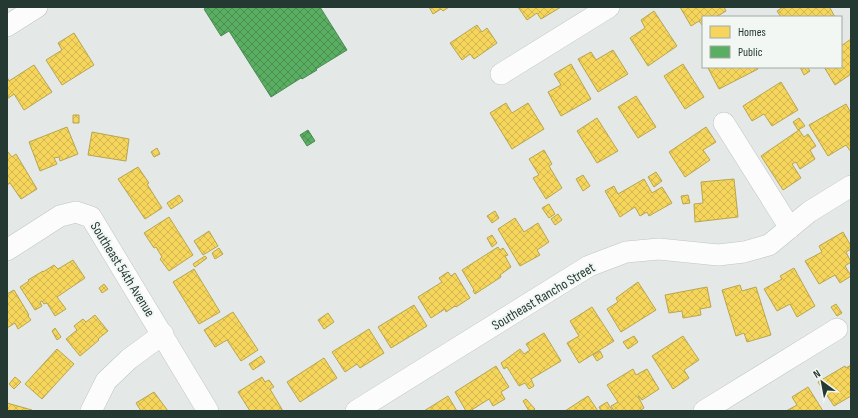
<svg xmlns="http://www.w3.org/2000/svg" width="858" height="418" font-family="'Sofia Sans Condensed',sans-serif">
<defs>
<pattern id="homes-cross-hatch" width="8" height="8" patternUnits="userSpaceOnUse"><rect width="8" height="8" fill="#f6d55c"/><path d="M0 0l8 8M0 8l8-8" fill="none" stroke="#d3b850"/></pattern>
<pattern id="public-cross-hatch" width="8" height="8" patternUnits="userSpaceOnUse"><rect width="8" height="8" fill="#5aae61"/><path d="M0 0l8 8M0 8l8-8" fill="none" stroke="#4a8f51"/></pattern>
</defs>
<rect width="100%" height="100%" fill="#e4e8e6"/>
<path fill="url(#homes-cross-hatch)" stroke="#b7a64f" d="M429 7H449L443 11 441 9 433 14Z
M518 7H561L541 19 537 13 527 20Z
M680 7H724L726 11 716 17H703V24L702 25 699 21 691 26Z
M783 7H832L830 8 835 17H781L777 11Z
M654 11 677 46 648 66 630 38 645 28 641 20Z
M477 25 482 32 487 28 497 43 474 59 470 54 462 60 450 43Z
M74 33 94 65 62 85 46 60 62 50 58 43Z
M851 39V74L835 85 824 67H841V46Z
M613 50 628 74 598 92 578 59 591 52 596 60Z
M571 64 591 99 561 116 548 92 561 85 554 74Z
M683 64 704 97 685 109 664 76Z
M34 65 52 92 24 110 14 94 7 99V77L9 81Z
M710 67H757L758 69 719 89 708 68Z
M800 67H807L810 71 804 75Z
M781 82 798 110 772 126 764 114 752 121 743 106Z
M636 96 656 127 638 138 618 107Z
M506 103 512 113 528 103 544 129 512 149 490 113Z
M846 104 851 113V152L846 145 828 156 809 125Z
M73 115H79V123H73Z
M597 118 618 151 597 163 577 131Z
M799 118 805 126 798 130 793 122Z
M67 127 78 154 60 161 59 157 54 158 57 164 40 171 29 142Z
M706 127 716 142 703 150 710 160 685 177 669 152Z
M799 130 804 137 808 134 816 146 810 150 815 159 800 169 796 162 792 164 801 178 783 190 761 156Z
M92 132 129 139 126 161 88 155Z
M157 148 160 154 154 157 151 152Z
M544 150 552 164 549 166 562 188 546 199 533 178 539 175 529 159Z
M7 152H8L12 157 16 154 37 189 21 199 10 183 7 185Z
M138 167 149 183 147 184 162 208 145 219 118 179Z
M656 172 662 181 654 187 648 177Z
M583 175 590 186 583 191 576 179Z
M644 179 652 193 662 187 672 203 649 216 647 212 640 216 635 207 620 217 605 191 614 186 618 194Z
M734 179 738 217 695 222 694 204 703 203 701 182Z
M179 195 183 201 171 209 167 203Z
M688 195 690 203 683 204 681 196Z
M549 204 555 214 549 218 542 208Z
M495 211 499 218 492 223 487 216Z
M558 214 562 220 555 225 551 219Z
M169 217 193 255 169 271 160 259 162 257 156 247 154 248 144 233Z
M515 218 524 232 538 223 549 242 537 250 540 255 520 266 498 229Z
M209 231 218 246 203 255 194 241Z
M843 232 851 246V249L846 252 851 262 845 266 851 276 840 283 835 275 819 284 805 261 822 252 819 246Z
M492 235 497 243 492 247 487 238Z
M498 247 500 250 503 248 508 255 505 256 511 267 500 275 501 277 475 294 473 291 474 290 462 270Z
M219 248 223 254 215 259 212 253Z
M205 256 207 258 195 267 193 264Z
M73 260 85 278 57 297 66 309 55 316 47 303 44 304 42 301 40 302 42 306 35 310 20 287 29 281 28 280 43 271V272L54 265 58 269Z
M794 268 815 306 797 317 790 304 777 311 764 289 782 279 780 276Z
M194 269 220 312 199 324 173 282Z
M448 272 451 276 455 273 470 298 456 307 455 306 446 312 445 309 431 318 418 297 442 282 439 278Z
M638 282 656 310 621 332 607 309 618 302 616 298Z
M104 284 108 289 102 293 99 288Z
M740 285 742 291 756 287 771 335 747 342 744 333 736 336 722 290Z
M707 287 711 307 700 309 701 315 683 318 682 311 669 313 665 295Z
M14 290 29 315 28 316 31 320 18 329 15 323 7 328V294Z
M836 304 842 313 837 316 831 307Z
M414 305 427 326 391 348 378 327Z
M592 307 614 341 579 363 567 343 579 336 570 321Z
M233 312 258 350 241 361 227 340 215 347 204 330Z
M328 313 334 322 324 329 318 320Z
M95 315 108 331 98 339 99 340 80 356 66 339 77 330 74 326 83 319 86 322Z
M55 328 61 337 57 340 52 331Z
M369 329 384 353 360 368 357 364 345 372 332 352Z
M544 333 561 361 531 379 534 386 529 389 525 383 519 386 507 367 504 369 501 363 520 349 524 354 530 350 526 344Z
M634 336 638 342 628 349 623 342Z
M683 336 699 360 684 370 689 378 673 389 652 356Z
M57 349 74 364 42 399 25 384Z
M600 351 603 357 597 361 593 355Z
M261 356 265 362 253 370 249 364Z
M324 358 337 378 300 402 287 382Z
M851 365V396L834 406 818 382 845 366 846 368Z
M496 366 509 387 501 392 505 399 493 406 489 399 470 411H466L455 392Z
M633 369 636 375 647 369 659 389 642 400 639 396H638L644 408 639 411H614L611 406 618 402 607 385Z
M15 377 21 382 14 389 9 384Z
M262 377 265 382 269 380 274 387 270 389 283 411H250L238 392Z
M808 387 823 411H786L797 405 792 397Z
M154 392 168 411H141L136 403Z
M448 396 457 411H424Z
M588 396 598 411H565Z
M526 399 535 409 532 411H529L523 401Z
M607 402 612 410 610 411H601L599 407Z
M7 403 32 410V411H7Z"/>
<path fill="url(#public-cross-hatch)" stroke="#4a8b53" d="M207 7H320L347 50 316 69 317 70 302 79 301 78 271 97 229 31 221 36 204 9Z
M308 130 315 141 307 146 300 135Z"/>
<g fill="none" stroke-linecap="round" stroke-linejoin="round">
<defs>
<path id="minor" d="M7 26 37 7
M501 74 609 7
M724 123 790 228
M7 250 60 216 76 212 91 217 208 411
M91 411 106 381 129 359 163 334
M356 411 589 266 626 252 659 249 718 255 744 252 769 245 809 212 851 186
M704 411 837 329"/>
</defs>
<use href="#minor" stroke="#c1c5c3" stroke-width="22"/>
<use href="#minor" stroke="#fbfcfb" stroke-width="21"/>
</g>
<g text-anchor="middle" stroke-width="4" stroke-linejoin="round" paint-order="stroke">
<g font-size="14" fill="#243931" stroke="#f2f7f4">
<text transform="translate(123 269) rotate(58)" y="5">Southeast 54th Avenue</text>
<text transform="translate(543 296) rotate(-31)" y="5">Southeast Rancho Street</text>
</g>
</g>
<rect width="858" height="418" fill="none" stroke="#243931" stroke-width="16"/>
<rect x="702" y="16" width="140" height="52" fill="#f2f7f4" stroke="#a0aba6"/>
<rect x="710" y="26" width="20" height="12" fill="#f6d55c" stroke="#a0aba6"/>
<text x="738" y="36" font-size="12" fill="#243931">Homes</text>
<rect x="710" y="46" width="20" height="12" fill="#5aae61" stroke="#a0aba6"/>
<text x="738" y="56" font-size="12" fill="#243931">Public</text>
<g transform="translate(822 382) rotate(328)" stroke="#f2f7f4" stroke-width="3" paint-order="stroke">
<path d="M0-3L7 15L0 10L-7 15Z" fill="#243931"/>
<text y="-6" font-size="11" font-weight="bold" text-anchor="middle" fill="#243931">N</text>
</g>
</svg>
